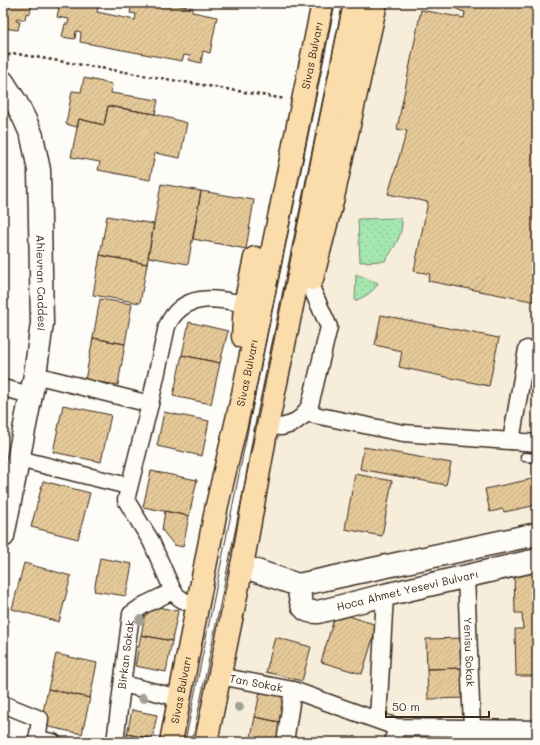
<svg xmlns="http://www.w3.org/2000/svg" width="540" height="745" font-family="Mali,sans-serif">
<defs>
<pattern id="grass-dots" width="8" height="8" patternUnits="userSpaceOnUse"><rect width="8" height="8" fill="#a5e7b1"/><path d="M2 2h.1M6 6h.1" fill="none" stroke="#8fc698" stroke-width="1.8" stroke-linecap="round"/></pattern>
<pattern id="building-hatch" width="6" height="6" patternUnits="userSpaceOnUse"><rect width="6" height="6" fill="#e5c999"/><path d="M-1 1l2-2M0 6l6-6M5 7l2-2" fill="none" stroke="#c5ad83"/></pattern>
</defs>
<rect width="100%" height="100%" fill="#fdfcf7"/>
<filter id="ink" filterUnits="userSpaceOnUse"><feTurbulence type="fractalNoise" baseFrequency=".025" numOctaves="2"/><feDisplacementMap in="SourceGraphic" scale="8" xChannelSelector="R" yChannelSelector="G"/><feConvolveMatrix kernelMatrix="1 2 1 2 8 2 1 2 1" color-interpolation-filters="sRGB"/></filter>
<g filter="url(#ink)">
<path fill="#f6eddb" d="M342 3H537V742H197Z"/>
<path fill="url(#grass-dots)" stroke="#708868" d="M400 218 402 222C402 237 393 249 385 261L360 262 358 219Z
M356 274 378 283C373 293 365 296 355 301Z"/>
<path fill="url(#building-hatch)" stroke="#3b2a1e" d="M3 3H32L30 14 26 13 25 20 17 18 16 21 20 22 18 30 3 28Z
M60 3H103L102 8 98 7 97 12 135 20 136 14 130 13 132 3H165L193 8 192 12 217 17 210 53 203 51 201 63 189 60 190 56 184 55 182 61 80 42 81 32 76 31 75 39 62 37 65 24H68L69 19 57 17Z
M450 3H537V302L428 281 430 274 414 271 428 202 388 194 407 131 397 129 421 10 464 18 465 12 461 11 453 7Z
M84 78 112 84 111 93 158 100 155 114 108 106 104 125 79 119 77 127 66 124 72 91 81 92Z
M108 106 155 114 187 123 180 158 155 153 150 180 98 170 100 162 71 157 79 119 104 125Z
M161 184 201 191 188 264 148 257Z
M201 191 254 200 246 249 193 239Z
M107 216 154 224 147 264 100 255Z
M100 255 147 264 140 303 93 295Z
M100 299 132 304 125 344 93 338Z
M381 315 499 338 489 386 399 367 402 351 375 345Z
M189 322 228 331 220 363 182 355Z
M93 338 125 344 118 385 85 380Z
M182 355 220 363 211 404 173 396Z
M63 405 111 415 101 462 53 452Z
M164 412 209 421 202 456 157 446Z
M364 447 451 463 446 485 360 469Z
M151 471 197 480 189 516 143 507Z
M355 474 392 481 382 536 345 529Z
M537 478V505L504 512 503 509 490 512 485 489Z
M43 481 90 493 78 539 31 527Z
M165 511 189 516 183 547 174 545 162 530Z
M100 558 132 564 126 596 94 591Z
M24 563 71 576 59 622 12 609Z
M514 572H537V676H516L515 629H523L522 613H515Z
M147 605 178 611 172 641 141 635Z
M336 612 377 625 362 674 321 662Z
M141 635 172 641 166 672 135 666Z
M275 637 311 647 302 681 266 672Z
M464 638 465 668 427 669 426 639Z
M56 654 97 663 90 698 48 689Z
M465 668 466 698 428 699 427 669Z
M261 687 290 692 284 723 255 717Z
M48 689 90 698 82 734 40 725Z
M132 710 157 715 152 739 127 734Z
M255 717 284 723 281 742H250Z
M127 734 152 739V742H126Z
M433 736 477 742H432Z"/>
<g fill="none" stroke-linecap="round" stroke-linejoin="round">
<defs>
<path id="lane" d="M523 372 537 374
M525 457 537 458"/>
<g id="street">
<path d="M35 375 150 404"/>
<path d="M3 388 31 395"/>
<path d="M305 413 403 433 537 443"/>
<path d="M267 426 281 427 292 424 303 416 310 405 329 327 310 285"/>
<path d="M511 441 527 349 537 351"/>
<path d="M19 459 128 486"/>
<path id="s1" d="M466 576 472 728"/>
<path d="M197 605C186 602 179 600 173 591L151 541 126 500 150 404 167 326C183 292 214 298 245 304"/>
<path id="s2" d="M219 676 293 690 396 727 537 729"/>
<path d="M123 684 179 698"/>
<path d="M3 704 40 719 37 742"/>
<path d="M378 719 385 595"/>
<path d="M37 739 53 742"/>
<path id="s3" d="M115 742 131 614 144 605 173 591"/>
<path d="M285 742 293 690"/>
<path d="M393 742 396 727"/>
</g>
<g id="secondary">
<path id="s4" d="M3 82 17 104 25 120 32 136 39 170 42 323 35 375 3 536"/>
<path d="M242 566 298 585 537 534"/>
<path id="s5" d="M298 585C301 600 299 613 318 612L385 595 537 560"/>
</g>
<g id="highway">
<path d="M312 279 333 197 376 3"/>
<path d="M243 337 245 304 255 258"/>
<path id="s6" d="M171 742 217 505 243 394 323 3"/>
<path d="M206 742 242 566 267 426 355 3"/>
</g>
</defs>
<use href="#lane" stroke="#3b2a1e" stroke-width="11"/>
<use href="#street" stroke="#3b2a1e" stroke-width="19"/>
<use href="#secondary" stroke="#3b2a1e" stroke-width="25"/>
<use href="#highway" stroke="#3b2a1e" stroke-width="25"/>
<path stroke="#3b2a1e" stroke-width="2.5" stroke-dasharray="3 3" stroke-linecap="butt" d="M3 59 12 53 285 99"/>
<use href="#lane" stroke="#fdfcf7" stroke-width="8"/>
<use href="#street" stroke="#fdfcf7" stroke-width="16"/>
<use href="#secondary" stroke="#fdfcf7" stroke-width="22"/>
<use href="#highway" stroke="#fbddab" stroke-width="22"/>
<path stroke="#3b2a1e" stroke-width="1" d="M185 742 334 3
M192 742 343 3"/>
</g>
<g fill="#a1a294">
<circle cx="140" cy="620" r="5"/>
<circle cx="143" cy="698" r="5"/>
<circle cx="239" cy="707" r="5"/>
</g>
</g>
<g text-anchor="middle" stroke-width="3" stroke-linejoin="round" paint-order="stroke">
<g font-size="11" fill="#3b2a1e" stroke="#fdfcf7">
<text dy="4" stroke="none"><textPath href="#s6" startOffset="701">Sivas Bulvarı</textPath></text>
<text dy="4" stroke="none"><textPath href="#s4" startOffset="209">Ahievran Caddesi</textPath></text>
<text dy="4" stroke="none"><textPath href="#s6" startOffset="377">Sivas Bulvarı</textPath></text>
<text dy="4" stroke="none"><textPath href="#s5" startOffset="131">Hoca Ahmet Yesevi Bulvarı</textPath></text>
<text dy="4" stroke="none"><textPath href="#s1" startOffset="76">Yenisu Sokak</textPath></text>
<text dy="4" stroke="none"><textPath href="#s3" startOffset="88">Birkan Sokak</textPath></text>
<text dy="4" stroke="none"><textPath href="#s2" startOffset="38">Tan Sokak</textPath></text>
<text dy="4" stroke="none"><textPath href="#s6" startOffset="53">Sivas Bulvarı</textPath></text>
</g>
</g>
<rect width="540" height="745" fill="none" stroke="#fdfcf7" stroke-width="16"/>
<rect x="8" y="8" width="524" height="729" fill="none" stroke="#3b2a1e" stroke-width="1.5" filter="url(#ink)"/>
<path d="M386 711v6h103v-6" fill="none" stroke="#3b2a1e" stroke-width="2"/>
<text x="392" y="711" font-size="12" fill="#3b2a1e" stroke="#fdfcf7" stroke-width="3" paint-order="stroke">50 m</text>
</svg>
